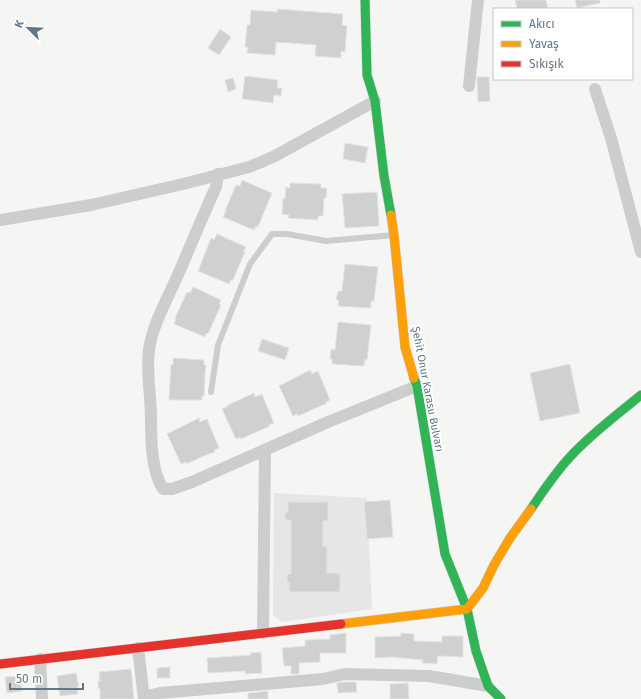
<svg xmlns="http://www.w3.org/2000/svg" width="641" height="699" font-family="'Fira Sans',sans-serif">
<rect width="100%" height="100%" fill="#f5f5f3"/>
<path fill="#e5e6e5" d="M274 493 367 498 372 609 282 622 273 615Z"/>
<path fill="#cfd1d0" stroke="#e4e4e3" d="M515 0H546L548 9H517Z
M575 0H600V3L577 8Z
M277 9 343 14 342 25 347 26 345 52 341 51V58L315 56 316 45 276 42 275 55 247 53 248 48 245 47 247 25H250L251 10 277 12Z
M220 29 231 37 219 55 208 48Z
M245 76 278 80 277 88H282L281 96 274 95 273 103 242 99Z
M477 77H489L490 101 478 102Z
M233 78 236 89 228 92 225 80Z
M345 143 368 147 365 163 343 159Z
M242 180 272 193 258 227 256 226 254 230 223 217 226 211H225L236 185 240 186Z
M290 183 321 184V188H327L326 198H324L323 216H318V220L288 218 289 215 282 214 283 198 285 199 286 187 290 188Z
M377 192 379 226 345 228 342 194Z
M217 234 246 247 244 251 245 252 233 280H231L229 284 198 271 211 238 214 240Z
M345 264 378 267 374 301H371V308L338 306 339 300H336L338 291H342Z
M193 287 221 300 219 304 221 305 217 314 208 334 206 333 205 337 174 324 176 318H175L187 292 190 293Z
M338 322 371 325 367 360 365 359 364 366 332 364V359H330L331 349 335 350Z
M262 339 289 348 285 360 258 351Z
M173 358 204 360V365H206L205 374 204 396H202V400H169L171 364 173 365Z
M570 364 580 413 540 421 530 373Z
M310 370 312 374 318 371 330 400 326 402V404L318 407 298 416 297 414 293 416 279 386Z
M254 393 255 397 262 394 274 423 269 425 270 426 261 430 241 439 240 437 236 439 222 409 228 406V405Z
M199 418 200 422 207 419 219 448 214 450 215 452 206 455 186 464V462L181 464 167 434Z
M390 500 393 537 367 539 364 502Z
M288 502H328V521H323V546H327V573H340V592H289V582H287V574H291V520H285V512H288Z
M346 633V653H320V662L299 663V674H291V666H284L282 648 305 646V640L330 639V635Z
M401 633 414 634V641L442 642V636H463V657L438 656 437 664 422 663 423 660 392 657 375 658V637L401 636Z
M261 652 262 673 245 674V671L208 673 207 658 251 655 250 653Z
M170 667V678H157V668Z
M131 669 134 699H100V688L98 689V681H100L99 672Z
M76 673 79 687H77L78 694 60 696 57 676Z
M21 676 22 691 7 693 5 677Z
M346 682H356L357 692 338 693 337 683Z
M408 683 409 699H390V684Z
M268 691V699H248V693Z"/>
<g fill="none" stroke-linecap="round" stroke-linejoin="round">
<defs>
<path id="fast" d="M365 0 367 75 375 101 384 176 391 215
M414 378 417 386 445 554 467 609 476 651 488 686 501 699
M531 509C543 491 555 473 570 457 591 434 617 415 641 395"/>
<path id="slow" d="M391 215 394 235 405 347 414 378
M341 624 467 609 483 588 494 565 510 538 531 509"/>
<path id="jam" d="M0 664 341 624"/>
</defs>
<use href="#fast" stroke="#d2d3d4" stroke-width="10"/>
<use href="#slow" stroke="#d2d3d4" stroke-width="10"/>
<use href="#jam" stroke="#d2d3d4" stroke-width="10"/>
<path stroke="#cccece" stroke-width="6" d="M211 392 218 345 250 264 272 234H287L326 241 394 235"/>
<path stroke="#cccece" stroke-width="12" d="M469 86 478 0
M595 89 611 138 641 252
M218 174 216 187C202 217 190 248 176 279 166 302 152 326 149 350 146 372 151 395 151 417 151 438 151 471 163 489H172L192 482 328 422 417 386
M0 220 91 205 183 184 249 167 273 157 375 101
M263 633 265 450
M138 648 144 699
M40 659 42 699
M144 697 160 693 323 679 345 674 429 676 488 686"/>
<use href="#fast" stroke="#30b455" stroke-width="9"/>
<use href="#slow" stroke="#ff9f0a" stroke-width="9"/>
<use href="#jam" stroke="#e5322d" stroke-width="9"/>
</g>
<g text-anchor="middle" stroke-width="4" stroke-linejoin="round" paint-order="stroke">
<g font-size="11" fill="#647684" stroke="#fff">
<text transform="translate(428 389) rotate(79)" y="4">Şehit Onur Karasu Bulvarı</text>
</g>
</g>
<rect x="493" y="8" width="140" height="72" fill="#ffffff" stroke="#c1c8ce"/>
<rect x="501" y="21" width="20" height="6" fill="#30b455" stroke="#c1c8ce"/>
<text x="529" y="28" font-size="12" fill="#647684">Akıcı</text>
<rect x="501" y="41" width="20" height="6" fill="#ff9f0a" stroke="#c1c8ce"/>
<text x="529" y="48" font-size="12" fill="#647684">Yavaş</text>
<rect x="501" y="61" width="20" height="6" fill="#e5322d" stroke="#c1c8ce"/>
<text x="529" y="68" font-size="12" fill="#647684">Sıkışık</text>
<g transform="translate(28 28) rotate(294)" stroke="#ffffff" stroke-width="3" paint-order="stroke">
<path d="M0-3L7 15L0 10L-7 15Z" fill="#647684"/>
<text y="-6" font-size="11" font-weight="bold" text-anchor="middle" fill="#647684">K</text>
</g>
<path d="M10 683v6h73v-6" fill="none" stroke="#647684" stroke-width="2"/>
<text x="16" y="683" font-size="12" fill="#647684" stroke="#ffffff" stroke-width="3" paint-order="stroke">50 m</text>
</svg>
